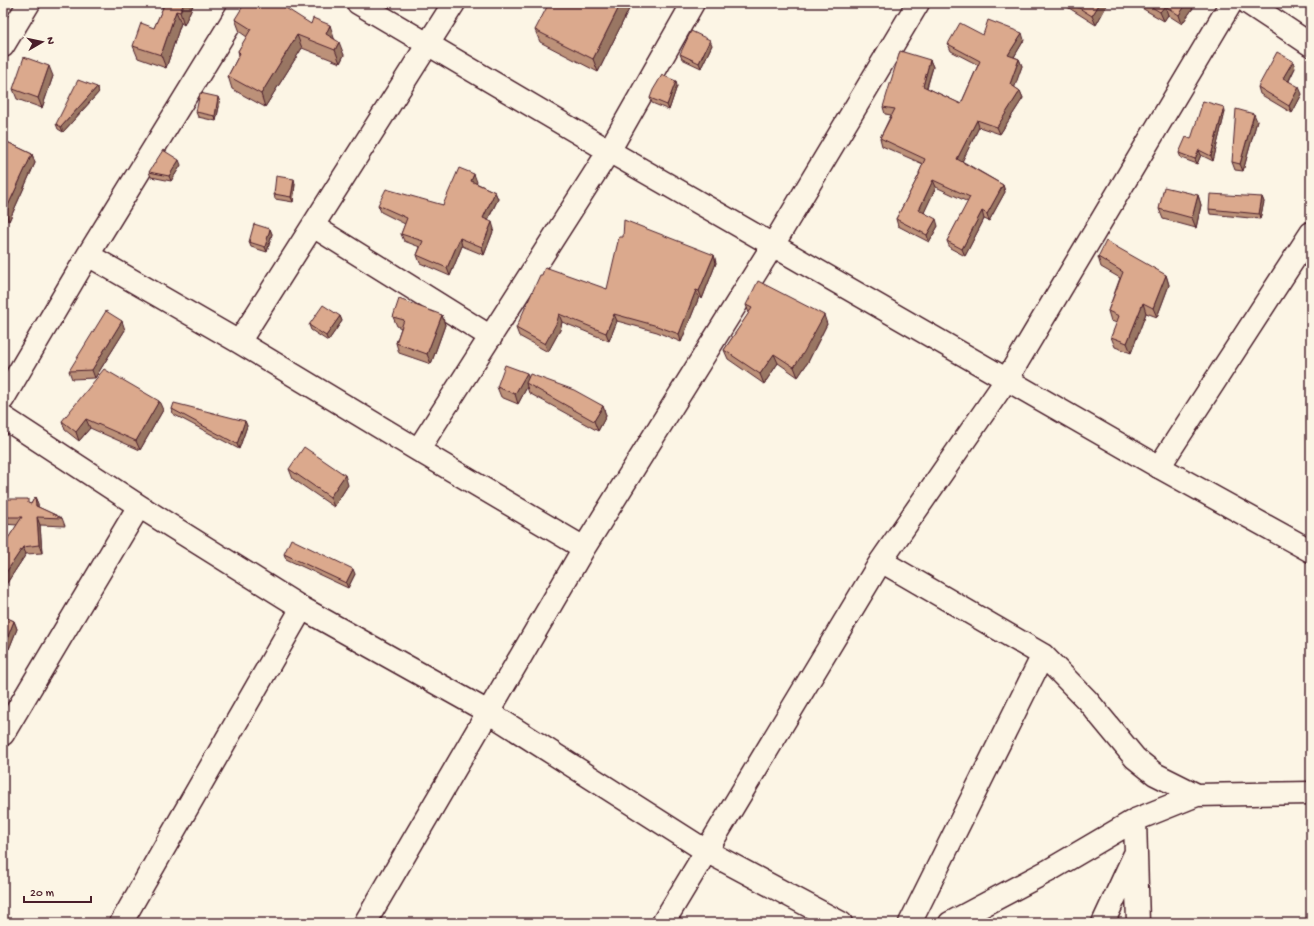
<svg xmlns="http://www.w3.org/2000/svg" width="1314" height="926" font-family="'Gochi Hand',sans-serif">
<rect width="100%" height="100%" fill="#fcf5e5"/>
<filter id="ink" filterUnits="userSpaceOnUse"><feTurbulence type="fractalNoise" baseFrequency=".025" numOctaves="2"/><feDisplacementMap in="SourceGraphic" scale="8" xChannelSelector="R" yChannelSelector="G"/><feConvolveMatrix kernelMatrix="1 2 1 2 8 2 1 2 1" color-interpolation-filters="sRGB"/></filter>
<g filter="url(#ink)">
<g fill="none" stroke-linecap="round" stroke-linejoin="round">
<defs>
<path id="minor" d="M1248 3 1311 45
M3 46 29 3
M313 226 491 337
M88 255 239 342 418 450 584 548
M239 342 454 3
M3 399 88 255 243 3
M3 417 139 506 302 608 488 712 706 851 841 923
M418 450 609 151 693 3
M1159 467 1311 233
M881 561 1043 655 1087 700 1135 758 1155 774 1197 795
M3 734 139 506
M1135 820 1138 923
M121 923 302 608
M365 923 584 548 773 245 918 3
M663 923 881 561 1007 379 1231 3
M910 923 1043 655
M950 923 1048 871 1135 820 1197 795 1311 793
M1103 923 1134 856"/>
<path id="secondary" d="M358 3 609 151 1159 467 1311 551"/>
</defs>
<use href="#minor" stroke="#4a1f2b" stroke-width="25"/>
<use href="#secondary" stroke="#4a1f2b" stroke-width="25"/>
<use href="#minor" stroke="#fcf5e5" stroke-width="22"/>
<use href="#secondary" stroke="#fcf5e5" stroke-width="22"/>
</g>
<path fill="#bc9179" stroke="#4a1f2b" d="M155 3H194L184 25 181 23 166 68 138 58 133 46 154 28 163 8Z
M632 3 598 72 540 42 535 30Z
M1061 3H1108L1096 25Z
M1133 3H1191L1193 8 1182 24 1168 15 1164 21Z
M235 19 311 24 334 38 344 55 340 63 302 48 265 107 232 89 228 76 239 55 238 51 247 37 240 32Z
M983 35 1024 40 1014 57 1019 59 1022 66 1014 87 1020 91 1023 98 1000 134 979 127 962 161 1003 185 1005 192 989 221 984 219 965 256 950 248 947 241 968 202 936 187 924 212 938 226 929 242 898 226 896 219 919 175V173L923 164 882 146 880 138 891 115 885 114 883 107 930 60 933 67 927 88 961 104 978 65 951 51 948 44Z
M712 45 701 68 682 59 680 54Z
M1295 68 1289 81 1302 94 1292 113 1260 94 1258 87Z
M53 76 42 108 17 99 13 89Z
M677 86 669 110 652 103 650 98Z
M97 87 99 92 63 132 58 129 56 124Z
M220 102 216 121 198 117 196 112Z
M1225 112 1213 161 1201 155 1197 164 1181 158 1179 153 1191 139Z
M1257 121 1243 171 1235 170 1232 162Z
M3 140 32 154 35 163 9 221 3 218Z
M181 165 171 181 151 177 149 172Z
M477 182 476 183 495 192 498 199 488 220 494 229 484 255 462 246 450 276 420 263 417 255 420 247 404 241 401 234 405 224 381 212 378 205H443Z
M295 184 293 202 275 199 274 194Z
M1198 195 1201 205 1196 228 1163 219 1159 209Z
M1262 197 1264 202 1260 219 1210 214 1209 209Z
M270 229 272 234 267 252 251 247 249 242Z
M714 255 716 263 702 299 699 297 681 342 657 332 617 321 609 341 562 322 560 330 548 352 519 336 516 328 607 289Z
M1098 257 1166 275 1169 285 1157 317 1146 313 1131 353 1115 347 1111 337 1117 323 1111 321 1108 311 1120 278 1101 267Z
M746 305 827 324 808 362 798 377 778 363 764 384 728 359 724 350 749 313Z
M442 315 445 325 431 364 399 353 396 343 401 328 397 326 393 317Z
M340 316 342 321 328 341 311 330 309 325Z
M125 330 95 378 72 379 69 371Z
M528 378 603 406 606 416 598 431 529 393 527 387 518 404 501 397 497 387Z
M172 409 245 421 247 426 239 449 173 414Z
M163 410 140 450 90 428 79 441 65 430 62 421Z
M289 469 348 485 334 507 293 479Z
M35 497 38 504V507L62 518 65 526 40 525 42 553 26 554 3 589V546L17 525 3 524V499L31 504Z
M284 554 355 574 348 588 286 559Z
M3 616 14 621 17 629 9 649 3 646Z"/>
<path fill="#997663" stroke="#4a1f2b" d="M184 3H194L184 25 180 12Z
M621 3H632L598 72 593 59Z
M1100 3H1108L1096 25 1092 16Z
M1187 3H1191L1193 8 1182 24 1179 15Z
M1165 6 1168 15 1164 21 1160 12Z
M176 11 181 23 166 68 161 55Z
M330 25 334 38 331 47 326 34Z
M1022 33 1024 40 1011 62 1008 55Z
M297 35 302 48 265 107 261 94Z
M710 40 712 45 701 68 699 63Z
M339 42 344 55 340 63 335 50Z
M1019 59 1022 66 1013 92 1010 84Z
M930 60 933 67 925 93 923 86Z
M1293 61 1295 68 1286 86 1283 78Z
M49 66 53 76 42 108 38 98Z
M676 81 677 86 669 110 667 105Z
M97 87 99 92 63 132 61 127Z
M1299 87 1302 94 1292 113 1289 106Z
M1020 91 1023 98 1000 134 997 127Z
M218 97 220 102 216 121 215 116Z
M1224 107 1225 112 1213 161 1211 156Z
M1254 114 1257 121 1243 171 1240 164Z
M977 120 979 127 960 166 957 159Z
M1199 150 1201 155 1197 164 1195 159Z
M32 154 35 163 9 221 5 212Z
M179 160 181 165 171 181 169 176Z
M474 174 477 182 474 188 471 181Z
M294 179 295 184 293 202 291 197Z
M933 180 936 187 922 217 919 210Z
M1003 185 1005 192 989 221 987 214Z
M495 192 498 199 485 225 483 218Z
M1198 195 1201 205 1196 228 1192 218Z
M1262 197 1264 202 1260 219 1259 214Z
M982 211 984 219 965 256 962 249Z
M936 219 938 226 929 242 927 235Z
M492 222 494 229 484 255 482 247Z
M270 229 272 234 267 252 265 247Z
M460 238 462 246 450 276 447 268Z
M714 255 716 263 702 299 699 291Z
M1166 275 1169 285 1157 317 1153 308Z
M696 290 699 297 681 342 679 334Z
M1143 303 1146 313 1131 353 1127 343Z
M559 314 562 322 560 330 548 352 545 344Z
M614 314 617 321 609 341 606 333Z
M442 315 445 325 431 364 427 354Z
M824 315 827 324 808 362 798 377 794 367Z
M340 316 342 321 328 341 326 336Z
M122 321 125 330 95 378 92 370Z
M774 354 778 363 764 384 760 374Z
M527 373 530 383H526L527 387 518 404 515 394Z
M159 401 163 410 140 450 136 441Z
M603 406 606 416 598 431 594 421Z
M86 419 90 428 79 441 76 432Z
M245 421 247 426 239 449 237 444Z
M345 475 348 485 334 507 330 497Z
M35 497 38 504 39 514 36 506Z
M37 517 40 525 42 553 39 545Z
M23 547 26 554 3 589V577Z
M353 569 355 574 348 588 346 583Z
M14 621 17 629 9 649 6 641Z"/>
<path fill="#dba98d" stroke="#4a1f2b" d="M165 3H184L180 12 176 11 161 55 133 46 141 23 154 28Z
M245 3H278L311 24 313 18 330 25 326 34 339 42 335 50 297 35 261 94 228 76 240 53 238 51 251 29 235 19Z
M549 3H621L593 59 535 30Z
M1071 3H1100L1092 16Z
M1145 3H1187L1179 15 1165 6 1160 12Z
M988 20 1022 33 1008 55 1019 59 1010 84 1020 91 997 127 977 120 957 159 1003 185 987 214 982 211 962 249 947 241 970 197 933 180 919 210 936 219 927 235 896 219 920 173H919L925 159 880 138 895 109 883 107 900 51 930 60 923 86 961 104 980 61 948 44 960 23 983 35Z
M691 31 710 40 699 63 680 54Z
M1277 52 1293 61 1283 78 1299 87 1289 106 1258 87Z
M24 57 49 66 38 98 13 89Z
M662 75 676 81 667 105 650 98 653 90Z
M78 80 97 87 61 127 56 124Z
M200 93 218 97 215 116 196 112Z
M1203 101 1224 107 1211 156 1199 150 1195 159 1179 153 1186 137 1191 139Z
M1236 109 1254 114 1240 164 1232 162Z
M3 140 32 154 5 212 3 211Z
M163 150 179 160 169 176 149 172Z
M459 168 474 174 471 181 495 192 483 218 492 222 482 247 460 238 447 268 417 255 423 241 401 234 407 218 378 205 386 189 443 205Z
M276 176 294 179 291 197 274 194Z
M1164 187 1198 195 1192 218 1159 209Z
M1210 194 1262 197 1259 214 1209 209Z
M624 220 714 255 699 291 696 290 679 334 654 325 614 314 606 333 559 314 557 322 545 344 516 328 540 275H542L545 267 607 289 619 237H623Z
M254 224 270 229 265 247 249 242Z
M1106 241 1166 275 1153 308 1143 303 1127 343 1111 337 1119 316 1108 311 1123 272 1098 257Z
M758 281 824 315 804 352 794 367 774 354 760 374 724 350 752 308 746 305Z
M399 299 442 315 427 354 396 343 404 320 393 317Z
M323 305 340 316 326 336 309 325Z
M106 311 122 321 92 370 69 371Z
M505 365 527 373 515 394 497 387Z
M104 369 159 401 136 441 86 419 76 432 62 421Z
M530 374 574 390 603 406 594 421 526 383Z
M174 403 245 421 237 444 172 409Z
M304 447 345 475 330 497 289 469Z
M35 497 36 506 62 518 37 517 39 545 23 547 3 577V546L22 517H3V499H28V503L31 504Z
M291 539 353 569 346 583 284 554Z
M3 616 14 621 6 641 3 640Z"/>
</g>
<rect width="1314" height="926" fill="none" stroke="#fcf5e5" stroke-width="16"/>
<rect x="8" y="8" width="1298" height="910" fill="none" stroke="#4a1f2b" stroke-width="1.5" filter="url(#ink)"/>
<g transform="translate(42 42) rotate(81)" stroke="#fcf5e5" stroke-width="3" paint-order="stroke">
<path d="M0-3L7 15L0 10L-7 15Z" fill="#4a1f2b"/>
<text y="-6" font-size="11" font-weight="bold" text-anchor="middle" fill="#4a1f2b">N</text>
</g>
<path d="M24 896v6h67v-6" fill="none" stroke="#4a1f2b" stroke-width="2"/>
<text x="30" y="896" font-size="12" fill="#4a1f2b" stroke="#fcf5e5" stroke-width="3" paint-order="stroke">20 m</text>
</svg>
